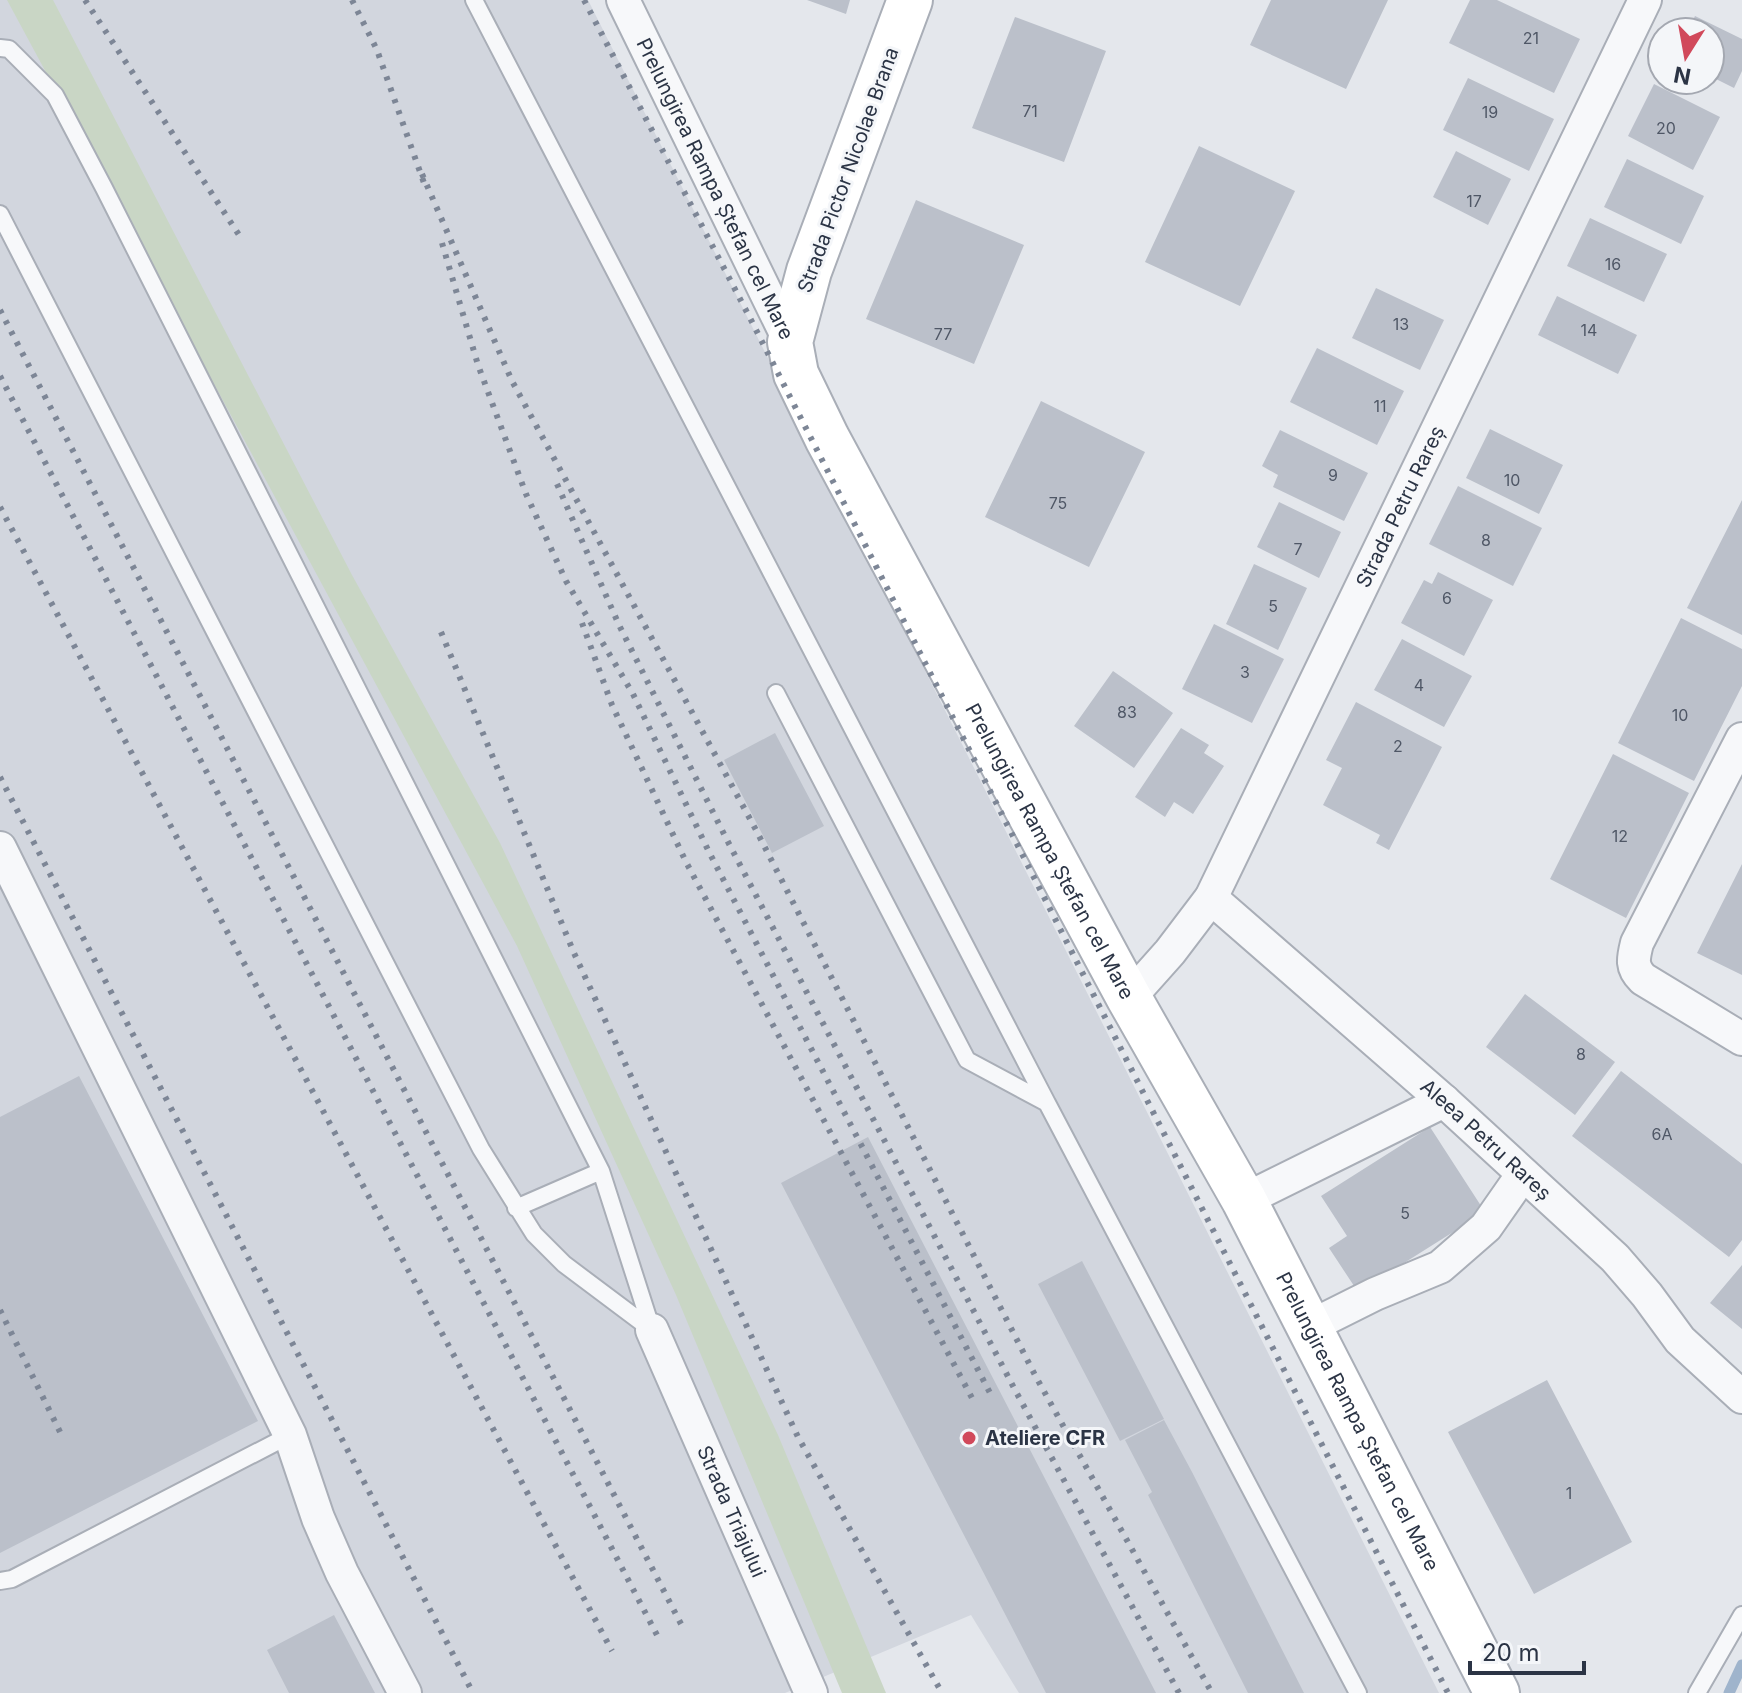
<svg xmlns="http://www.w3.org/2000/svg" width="1742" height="1693" font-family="Inter,sans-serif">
<rect width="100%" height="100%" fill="#e4e7ec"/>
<path fill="#d2d6de" d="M0 0H588L1439 1693H1019L971 1615 785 1693H0Z"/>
<path fill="#c9d6c5" d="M7 0H53L352 575 500 843 778 1435 886 1693H842L676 1295 517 946Z"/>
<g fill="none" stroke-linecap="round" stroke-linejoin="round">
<path stroke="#9fb4cc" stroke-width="11" d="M1729 1693 1742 1665"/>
</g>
<path fill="#bbc0ca" d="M807 0H850L846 14Z
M1271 0H1388L1346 89 1250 45Z
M1470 0H1497L1580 39 1554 93 1449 43Z
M1695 16 1742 39V71L1734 88 1710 76V32H1687Z
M1015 17 1106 51 1064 162 972 128Z
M1468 78 1554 119 1529 171 1443 130Z
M1654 84 1720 117 1693 170 1628 136Z
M1199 146 1295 191 1240 306 1145 262Z
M1456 151 1511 179 1488 225 1433 197Z
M1627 159 1704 196 1681 244 1604 207Z
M916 200 1024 245 974 364 866 319Z
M1590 218 1667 254 1644 302 1567 266Z
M1376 288 1444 320 1420 370 1352 338Z
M1557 296 1637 335 1618 374 1538 335Z
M1317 348 1404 391 1377 445 1290 402Z
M1041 401 1145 452 1089 567 985 517Z
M1490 429 1563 465 1539 514 1466 478Z
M1280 430 1368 473 1344 521 1273 487 1278 475 1262 466Z
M1458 486 1542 528 1513 586 1429 544Z
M1742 500V635L1687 608Z
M1279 502 1341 532 1319 578 1257 547Z
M1254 564 1307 588 1278 650 1226 624Z
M1438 572 1493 600 1464 656 1401 623 1424 580 1432 584Z
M1681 618 1742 649V686L1694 781 1618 743Z
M1214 624 1284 659 1252 723 1182 689Z
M1402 639 1472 676 1444 727 1374 690Z
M1113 671 1173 713 1134 768 1074 726Z
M1356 702 1442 747 1389 850 1376 843 1380 835 1323 805 1342 768 1326 760Z
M1181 728 1209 745 1204 753 1224 766 1193 814 1174 802 1165 817 1135 797Z
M775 733 824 826 772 853 724 760Z
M1613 754 1689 793 1626 918 1550 879Z
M1742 864V975L1697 953Z
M1525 994 1615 1062 1575 1115 1486 1047Z
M1621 1071 1742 1164V1240L1729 1257 1572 1136Z
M79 1076 258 1421 0 1553V1117Z
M1430 1127 1485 1212 1358 1292 1329 1248 1347 1236 1321 1196Z
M868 1137 1156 1693H1046L781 1183Z
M1082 1261 1164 1419 1120 1441 1038 1284Z
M1742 1265V1329L1710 1303Z
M1547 1380 1632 1542 1534 1594 1448 1432Z
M1164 1420 1192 1472 1304 1693H1248L1148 1495 1152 1492 1125 1440Z
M334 1615 375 1693H289L267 1650Z"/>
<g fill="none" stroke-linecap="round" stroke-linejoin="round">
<defs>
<path id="lane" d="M474 0 1047 1103
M0 48 9 49 55 95 104 188 601 1171 516 1208
M0 214 481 1149 534 1234 564 1264 652 1330
M776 693 967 1060 1047 1103 1358 1693
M601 1171 652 1330
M0 1581 12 1579 290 1435
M1697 1693 1742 1615"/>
<g id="street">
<path id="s1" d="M623 0 790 342"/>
<path d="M1742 739 1637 943C1633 959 1631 967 1643 979L1742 1039"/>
<path d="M0 848 290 1435 318 1518 342 1573 405 1693"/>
<path id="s2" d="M1211 898 1444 1101 1615 1258 1647 1295 1680 1340 1742 1397"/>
<path id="s3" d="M1129 998 1170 952 1211 898 1645 0"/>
<path d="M1244 1200 1444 1101"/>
<path d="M1309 1327 1375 1294 1440 1267 1486 1227 1523 1174"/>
<path id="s4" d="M652 1330 811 1693"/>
</g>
<g id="secondary">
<path id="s5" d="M910 0 809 271 790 342 796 374 827 438 1129 998 1244 1200 1497 1693"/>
</g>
</defs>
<use href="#lane" stroke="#a9aeb7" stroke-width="20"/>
<use href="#street" stroke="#a9aeb7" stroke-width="36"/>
<use href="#secondary" stroke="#a9aeb7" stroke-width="48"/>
<use href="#lane" stroke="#f7f8fa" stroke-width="16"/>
<use href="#street" stroke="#f7f8fa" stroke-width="32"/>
<use href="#secondary" stroke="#fff" stroke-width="44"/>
<path stroke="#7d8696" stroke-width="6" stroke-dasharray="4 8" stroke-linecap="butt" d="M85 0 241 238
M352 0 377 50 425 186
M584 0 750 318 1448 1693
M422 174 512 381 756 830 1036 1377 1212 1693
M442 243 478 365 526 494 566 581 633 694 709 852 990 1393
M0 310 681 1624
M0 376 658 1637
M557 484 619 625 727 840 1014 1388 1179 1693
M0 507 612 1651
M582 623 612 705 686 862 972 1398
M441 632 574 953 798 1437 942 1693
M0 777 473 1693
M0 1310 61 1434"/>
</g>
<circle fill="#d1495b" stroke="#f4f6f9" stroke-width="3" cx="969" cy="1438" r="8"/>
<g text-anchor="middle" stroke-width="6" stroke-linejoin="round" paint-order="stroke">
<g font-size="16" fill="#4f5766">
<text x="1531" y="44">21</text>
<text x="1030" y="117">71</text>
<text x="1490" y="118">19</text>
<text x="1666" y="134">20</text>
<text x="1474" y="207">17</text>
<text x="1613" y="270">16</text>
<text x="1401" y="330">13</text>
<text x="1589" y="336">14</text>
<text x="943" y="340">77</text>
<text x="1380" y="412">11</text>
<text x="1333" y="481">9</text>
<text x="1512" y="486">10</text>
<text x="1058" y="509">75</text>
<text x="1486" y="546">8</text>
<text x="1298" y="555">7</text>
<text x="1447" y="604">6</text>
<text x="1273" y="612">5</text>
<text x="1245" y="678">3</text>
<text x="1419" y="691">4</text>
<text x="1127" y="718">83</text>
<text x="1680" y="721">10</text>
<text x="1398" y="752">2</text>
<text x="1620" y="842">12</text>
<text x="1581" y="1060">8</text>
<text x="1662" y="1140">6A</text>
<text x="1405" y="1219">5</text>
<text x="1569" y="1499">1</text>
</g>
<g font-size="20" fill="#2b3445" stroke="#f4f6f9">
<text transform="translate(848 170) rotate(-70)" y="7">Strada Pictor Nicolae Brana</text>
<text dy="7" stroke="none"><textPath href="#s1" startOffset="210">Prelungirea Rampa Ștefan cel Mare</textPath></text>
<text dy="7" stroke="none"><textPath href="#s3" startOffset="564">Strada Petru Rareș</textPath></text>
<text dy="7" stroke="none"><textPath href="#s5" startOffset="936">Prelungirea Rampa Ștefan cel Mare</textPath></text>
<text dy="7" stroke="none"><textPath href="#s2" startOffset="366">Aleea Petru Rareș</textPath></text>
<text dy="7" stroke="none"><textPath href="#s5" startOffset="1584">Prelungirea Rampa Ștefan cel Mare</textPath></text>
<text dy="7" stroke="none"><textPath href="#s4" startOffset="198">Strada Triajului</textPath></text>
</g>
<g font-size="20" font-weight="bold" fill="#2b3445" stroke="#f4f6f9" text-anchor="start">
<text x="985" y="1445">Ateliere CFR</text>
</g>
</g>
<g transform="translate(1686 56) rotate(191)"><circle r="38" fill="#f4f6f9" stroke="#a4a8b1" stroke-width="2"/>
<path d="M0-6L14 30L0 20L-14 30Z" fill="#d1495b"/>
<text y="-12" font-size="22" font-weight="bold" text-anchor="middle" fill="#2b3445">N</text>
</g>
<path d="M1470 1661v12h114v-12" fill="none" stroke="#2b3445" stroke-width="4"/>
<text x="1482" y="1661" font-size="24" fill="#2b3445" stroke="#f4f6f9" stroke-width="6" paint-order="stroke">20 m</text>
</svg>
